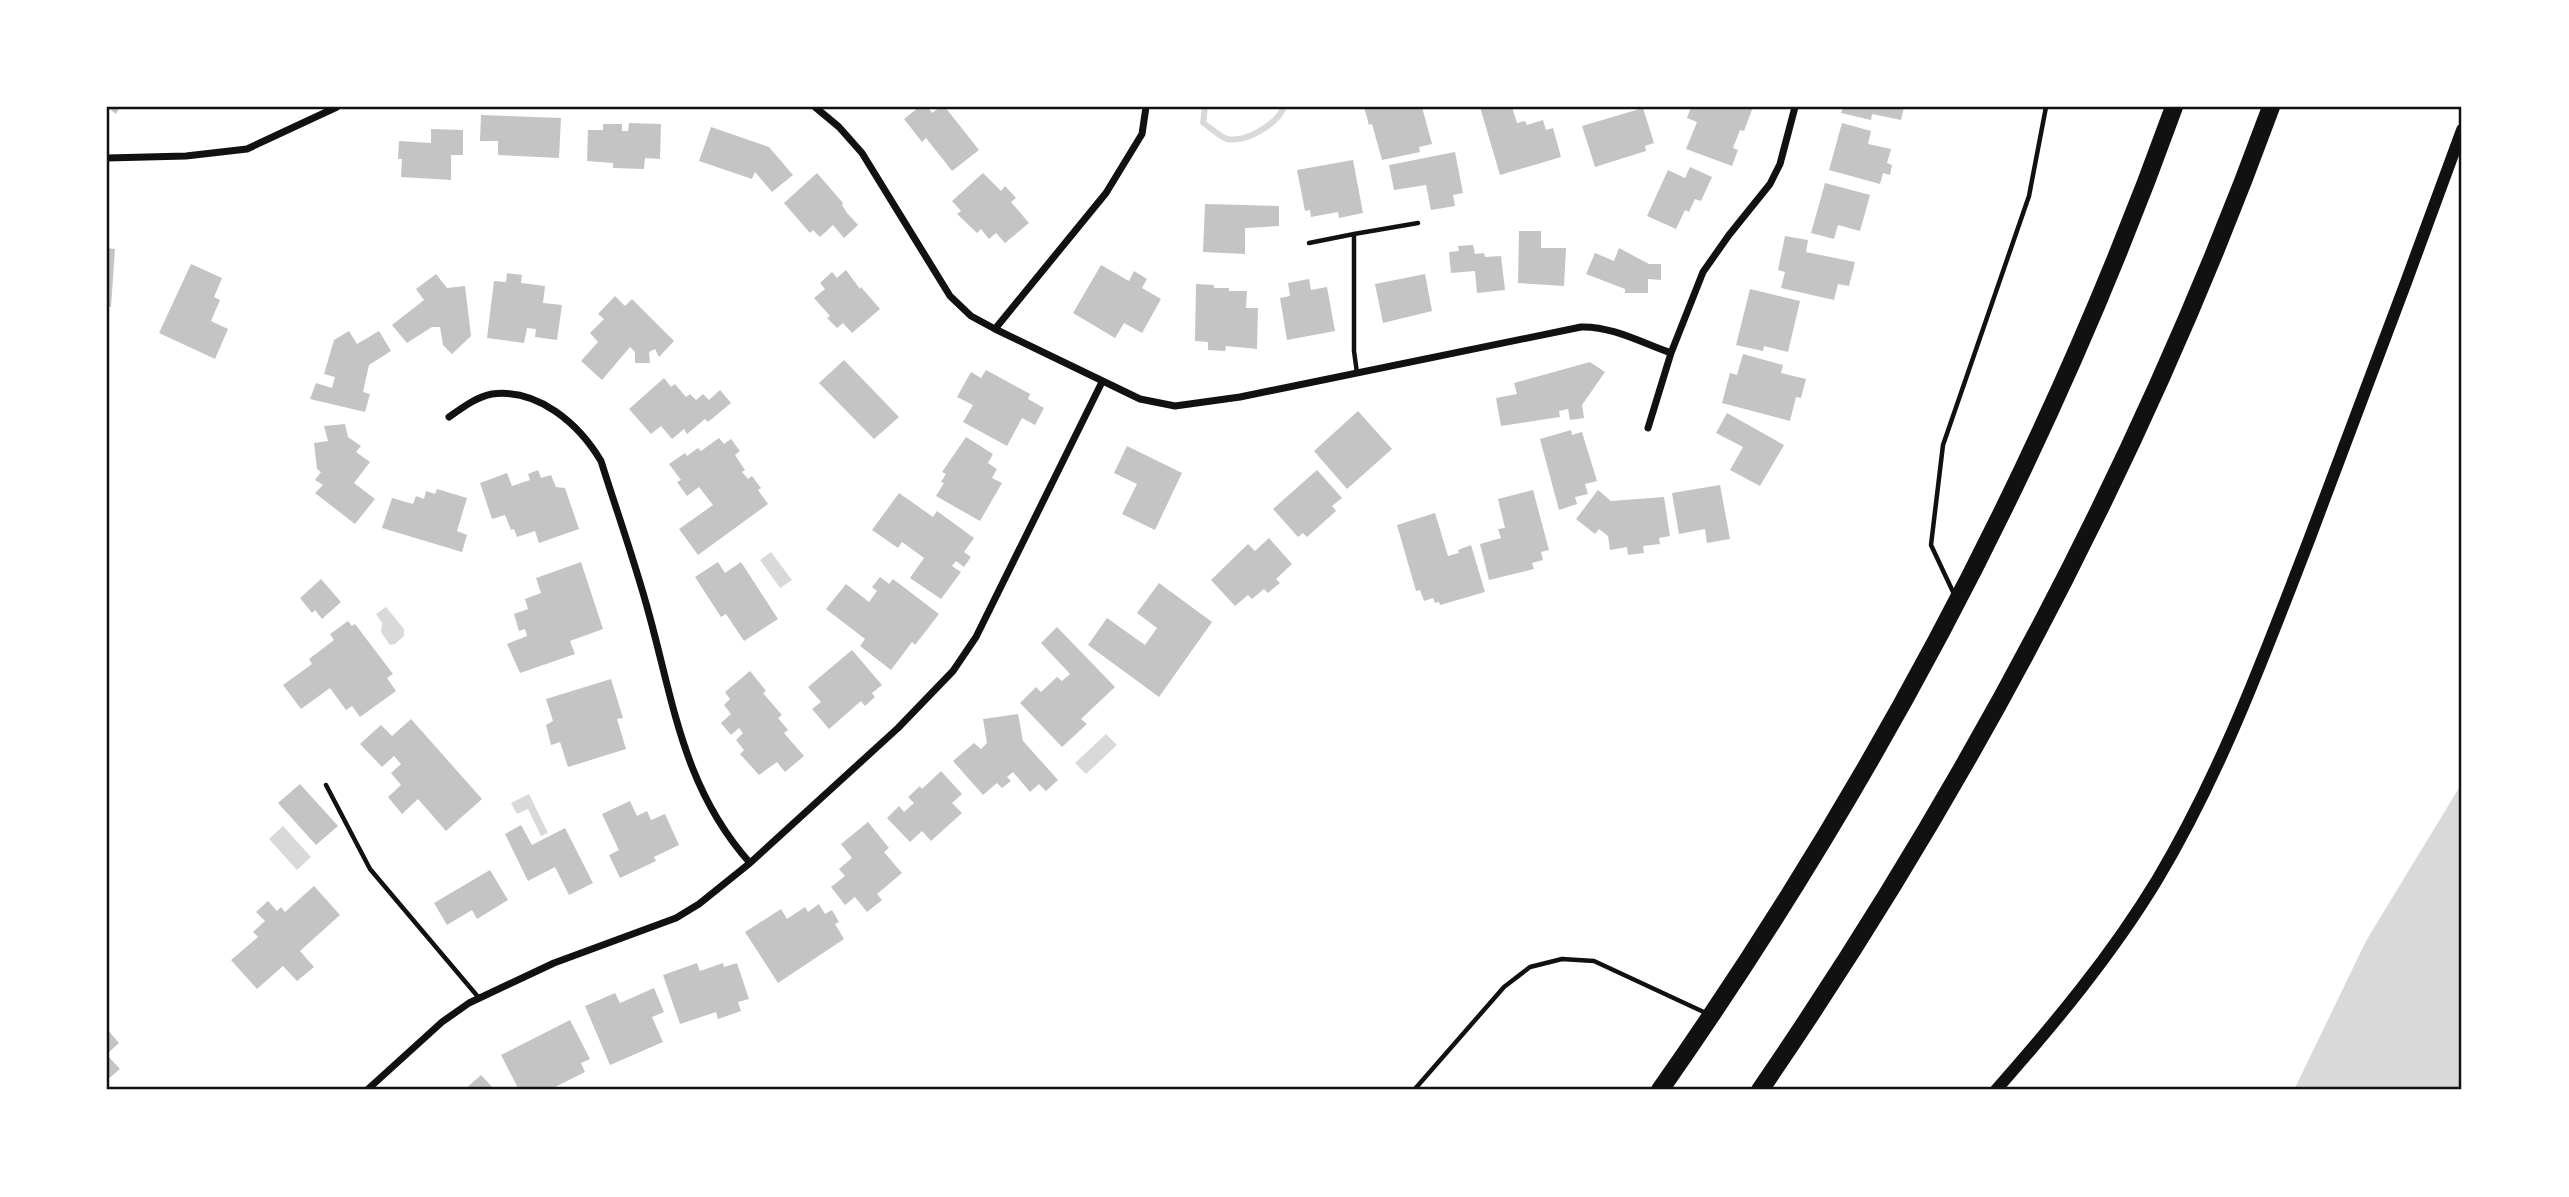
<svg xmlns="http://www.w3.org/2000/svg" width="2569" height="1197" font-family="Figtree,sans-serif">
<rect width="100%" height="100%" fill="#fff"/>
<path fill="#d9d9d9" d="M771 552 792 580 780 588 760 560Z
M386 607 404 629V636L395 644 390 645 381 632 382 623 376 614Z
M1106 734 1117 745 1086 774 1075 763Z
M2462 783V1090H2294L2366 941Z
M529 794 548 833 541 836 528 809 517 814 511 803Z
M283 826 311 857 297 870 269 839Z"/>
<g fill="none" stroke-linecap="round" stroke-linejoin="round">
<path stroke="#d9d9d9" stroke-width="6" d="M1205 107 1203 123C1210 127 1220 137 1227 139 1246 143 1277 124 1284 107"/>
</g>
<path fill="#c4c4c4" d="M107 107H120L116 114Z
M919 107H928L932 113 940 107H945L979 150 952 171 926 138 922 142 904 119Z
M1364 107H1422L1432 144 1419 147 1420 152 1382 160 1372 124 1369 125Z
M1480 107H1512L1517 123 1525 121 1527 125 1543 120 1546 130 1553 128 1561 157 1500 175Z
M1691 107 1709 109V107H1753L1744 131 1740 130 1733 148 1738 150 1732 166 1686 149 1697 122 1687 118Z
M1843 107H1904L1901 120 1872 114 1871 120 1841 113Z
M1643 108 1654 143 1645 146 1646 151 1595 167 1582 126Z
M481 115 561 118 559 158 498 155V141H480Z
M629 123 661 124 660 159 645 158 644 169 613 168V163L587 161 588 130H603V124H622V131H628Z
M1842 123 1871 131 1868 144 1891 149 1887 163 1892 165 1890 175 1883 173 1880 184 1829 170Z
M711 127 769 147 793 175 772 192 755 172 752 179 699 161Z
M431 129 463 130V155H451V180L401 177 402 159H398L399 141 431 143Z
M1455 152 1463 193 1453 195 1455 206 1431 210 1426 185 1394 190 1389 165Z
M1353 160 1363 213 1339 218 1338 212 1311 217 1310 210 1305 211 1297 170Z
M1690 167 1712 177 1701 201 1695 199 1689 212 1685 210 1676 229 1647 216 1668 170 1685 178Z
M817 173 843 203 842 205 847 213 858 225 844 238 833 225 820 237 813 230 810 233 784 203Z
M983 173 1001 191 1005 186 1016 198 1011 202 1029 223 1005 243 996 233 989 239 981 229 977 233 957 214 961 211 952 201Z
M1825 183 1870 195 1860 231 1838 225 1834 239 1811 233Z
M1205 204 1279 206V226L1245 228V254L1203 252Z
M1519 231H1541V248H1566L1564 286 1518 283Z
M1785 236 1808 240 1806 252 1855 262 1849 286 1838 284 1834 300 1781 288 1785 272 1778 270Z
M1473 245 1475 254 1484 253 1485 257 1501 256 1505 290 1477 293 1475 271 1451 273 1449 252 1459 251 1458 246Z
M107 248 115 249 111 307 107 306Z
M1619 248 1649 264H1661V280L1648 279V293H1625V289L1586 274 1595 253 1614 261Z
M191 264 222 278 214 297 220 300 211 321 228 329 215 359 159 333Z
M1101 265 1129 281 1134 271 1147 279 1142 288 1161 299 1142 333 1124 323 1115 338 1073 313Z
M846 270 860 289 861 287 880 309 852 333 843 323 837 328 827 318 830 316 814 298 825 289 820 283 832 272 837 278Z
M507 273 522 275 521 283 545 286 543 303 562 305 557 340 535 337 536 329 527 328 524 343 487 338 494 281 506 282Z
M436 274 447 288 465 286 471 336 452 354 443 345 440 327H432L407 343 392 325 424 300 416 289Z
M1425 274 1432 311 1383 323 1375 284Z
M1309 279 1311 290 1327 287 1335 331 1287 340 1280 298 1290 296 1288 283Z
M1196 284 1214 285V288H1229V291H1247L1246 308H1258L1257 349 1226 346 1225 351 1208 350V342L1195 341Z
M1750 289 1800 301 1788 352 1764 346 1763 351 1736 345Z
M615 296 625 306 632 299 674 341 659 357 655 349 649 352 650 363H635V352L630 347 602 380 581 361 598 342 590 333 604 319 598 314Z
M349 331 357 344 379 331 391 351 369 365 363 392 370 394 365 412 310 399 316 383 332 388 335 377 324 374 334 340Z
M1743 354 1783 365 1781 373 1806 379 1801 398 1796 397 1790 421 1722 403 1730 373 1737 375Z
M844 360 899 417 874 439 819 383Z
M1590 362 1605 372 1582 405 1584 418 1570 420 1568 409 1559 411 1560 417 1501 426 1496 398 1517 394 1514 383Z
M986 370 1030 394 1028 399 1044 408 1035 425 1022 418 1007 446 963 422 973 405 957 397 971 372 981 378Z
M664 378 671 387 675 384 686 397 690 394 696 400 703 394 709 400 720 390 731 403 708 422 705 419 687 434 684 429 672 439 661 426 651 434 629 409Z
M1358 411 1392 449 1347 489 1314 451Z
M1727 413 1784 445 1760 486 1730 470 1743 447 1716 433Z
M345 424 348 437 361 446 356 452 370 462 354 483 375 499 355 524 315 493 323 485 315 480 321 472 317 469 314 443 328 441 324 426Z
M1571 430 1572 435 1582 432 1597 481 1585 484 1588 494 1575 497 1577 504 1559 510 1540 439Z
M966 437 993 454 988 463 997 469 992 478 1002 483 980 521 936 496 944 483 941 482 946 474 942 472Z
M719 438 724 444 731 439 740 451 735 455 745 470 742 472 748 479 752 476 761 488 758 490 768 504 698 555 679 529 713 505 699 487 687 496 677 482 681 480 669 464 685 453 687 456 698 448 701 451Z
M1127 446 1182 473 1155 530 1122 514 1137 484 1114 473Z
M538 470 541 478 551 475 556 487 565 488 579 529 539 543 535 531 517 537 514 529 511 530 505 515 492 519 480 483 507 473 512 486 530 480 528 474Z
M1317 470 1342 498 1332 506 1336 511 1307 537 1303 533 1298 537 1273 509Z
M1720 485 1730 539 1707 543 1705 529 1679 534 1672 493Z
M437 489 467 498 457 531 467 535 462 552 382 528 392 498 413 504 416 496 424 499 426 491 435 494Z
M1533 490 1549 550 1541 552 1543 560 1532 563 1534 569 1489 580 1480 544 1501 538 1498 529 1505 528 1498 499Z
M1598 490 1611 501 1664 497 1670 536 1659 538 1660 544 1643 546 1644 553 1628 555 1627 547 1610 550 1608 536 1599 529 1595 534 1576 519Z
M899 493 933 517 937 511 974 538 964 552 971 557 964 567 956 561 952 566 961 572 941 599 910 578 924 558 902 542 898 548 872 530Z
M1435 513 1448 556 1459 553 1458 550 1471 545 1485 592 1440 605 1439 602 1435 603 1433 598 1424 601 1420 590 1416 591 1397 525Z
M1269 538 1292 564 1276 579 1280 583 1268 593 1264 589 1252 599 1248 595 1235 606 1211 580 1248 544 1255 551Z
M581 562 603 629 570 641 575 654 520 673 507 644 527 636 525 629 519 631 514 614 528 609 525 599 541 593 536 578Z
M718 562 725 573 741 562 778 619 744 641 726 614 721 617 695 577Z
M880 577 889 584 893 579 939 614 915 645 912 642 891 670 860 646 865 639 826 609 846 584 869 602 877 591 872 587Z
M321 579 341 602 322 619 315 610 312 613 300 598Z
M1159 583 1212 622 1159 697 1088 645 1107 618 1145 645 1157 628 1137 613Z
M348 621 352 626 355 624 393 674 387 678 396 691 360 717 352 706 346 710 330 688 301 709 283 685 312 664 309 659 334 640 330 634Z
M1057 627 1115 687 1081 719 1087 724 1062 747 1020 703 1036 687 1041 692 1057 677 1062 681 1070 674 1041 643Z
M852 650 882 685 872 693 875 697 865 706 861 701 829 729 812 709 821 702 808 687Z
M750 671 766 691 763 693 782 715 778 718 788 730 784 733 804 756 785 772 777 762 759 775 740 754 744 750 736 740 743 733 739 728 731 735 721 723 731 714 724 705 730 699 725 692Z
M611 679 623 718 617 719 626 749 568 767 560 742 551 745 546 725 553 721 546 699Z
M1018 714 1023 741 1058 780 1046 791 1039 784 1030 792 1013 772 1007 777 1011 781 1002 788 997 783 983 795 953 761 974 743 981 749 987 743 983 719Z
M411 719 482 799 446 831 418 799 402 814 388 797 401 785 391 773 401 764 394 756 382 767 360 744 381 725 392 736Z
M941 771 962 794 952 803 962 813 931 841 922 831 910 842 887 818 899 806 904 812 914 803 908 797 920 786 922 789Z
M300 784 338 826 316 845 278 803Z
M630 801 637 816 647 811 651 820 665 814 679 845 654 857 656 861 620 878 609 855 619 850 602 814Z
M868 822 889 848 884 852 902 873 877 894 882 900 867 912 855 897 845 905 831 887 845 876 839 869 852 858 841 844Z
M521 825 532 845 565 828 593 883 569 895 555 867 528 881 505 834Z
M490 870 508 900 477 919 472 910 447 925 434 903Z
M314 886 340 915 300 951 314 967 297 981 283 966 257 989 231 960 258 937 253 932 265 921 256 912 268 901 277 911 281 907 285 912Z
M819 904 825 914 832 910 839 922 835 924 844 939 778 983 745 932 781 909 787 919 805 907 808 912Z
M697 963 700 971 723 963 724 967 737 963 749 999 738 1002 741 1011 718 1019 716 1012 680 1024 663 975Z
M654 988 664 1012 652 1017 663 1042 610 1065 585 1006 615 993 620 1003Z
M570 1020 590 1059 581 1063 585 1072 549 1090H519L501 1055Z
M107 1029 119 1043 107 1054Z
M107 1055 120 1069 107 1080Z
M481 1075 495 1090H464Z"/>
<g fill="none" stroke-linecap="round" stroke-linejoin="round">
<path stroke="#111" stroke-width="4.5" d="M1309 243 1354 234
M1357 373 1354 351V234L1418 223
M1954 594 1931 545 1943 445 2029 196 2046 107
M326 785 370 869 479 998
M1414 1090 1504 987 1530 967 1562 959 1594 961 1708 1014"/>
<path stroke="#111" stroke-width="7" d="M815 107 839 127 862 153 950 296 971 316 995 329 1140 399 1175 406 1240 397 1581 327C1612 326 1642 343 1671 353
M107 158 186 156 247 149 337 107
M995 329 1106 193 1142 134 1146 107
M449 417C462 408 476 397 492 394 538 388 579 424 601 461 617 512 635 562 649 614 674 705 684 789 750 863
M1648 428 1671 353 1703 272 1729 235 1770 184 1780 164 1795 107
M367 1090 442 1022 469 1003 554 963 676 918 699 904 750 863 898 728 953 671 976 637 1102 382"/>
<path stroke="#111" stroke-width="12" d="M1996 1090C2054 1024 2111 956 2157 880 2221 773 2264 656 2309 540 2361 404 2412 267 2462 130"/>
<path stroke="#111" stroke-width="18" d="M1660 1090C1873 786 2048 456 2174 107
M1760 1090C1969 785 2144 454 2271 107"/>
</g>
<rect width="2569" height="1197" fill="none" stroke="#ffffff" stroke-width="217"/>
<rect x="108" y="108" width="2352" height="980" fill="none" stroke="#111" stroke-width="2.5"/>
</svg>
